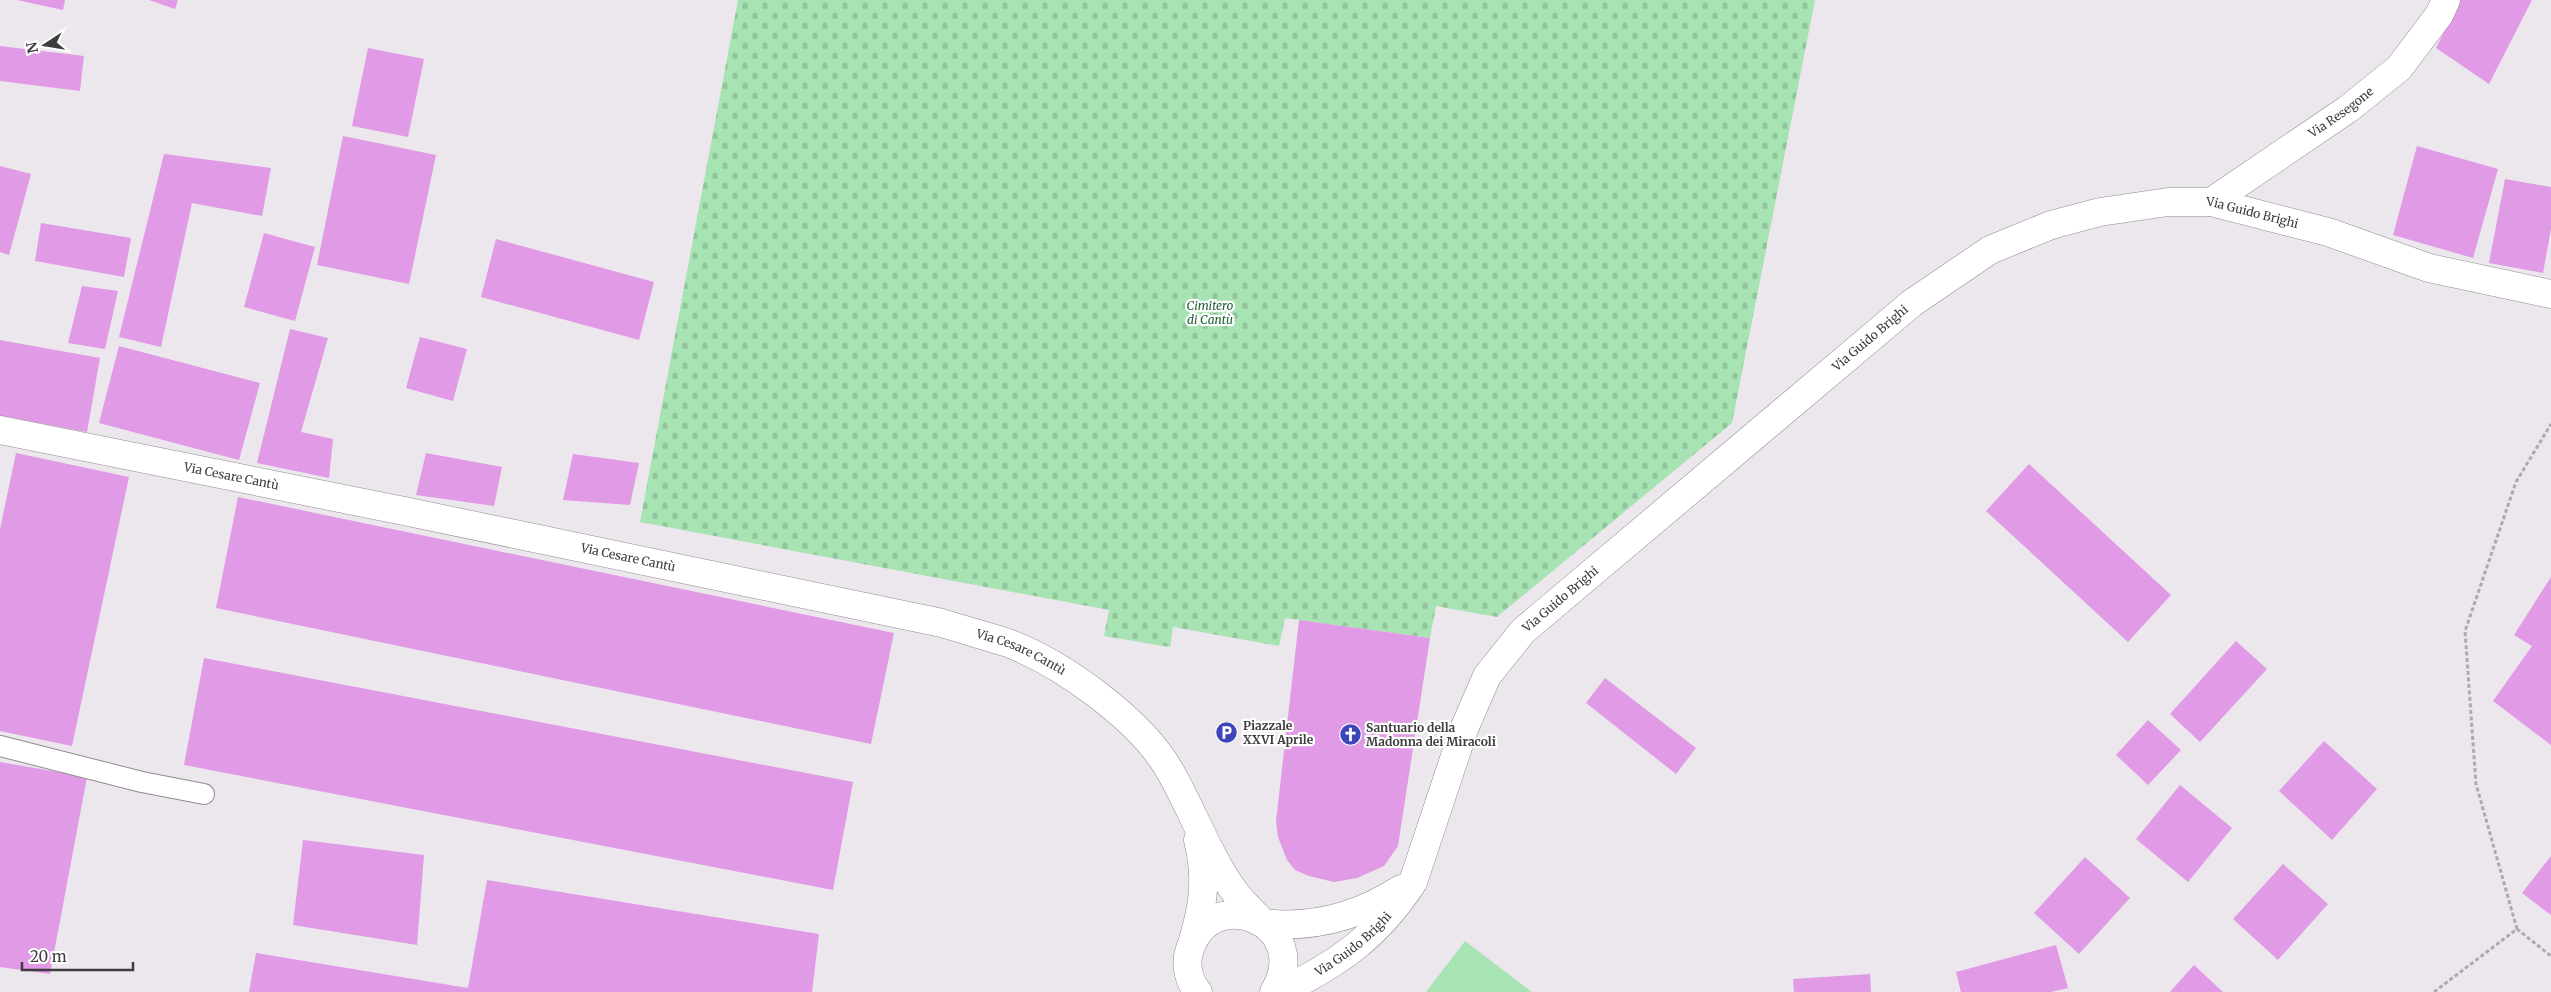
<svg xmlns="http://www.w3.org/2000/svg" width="2551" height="992" font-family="Merriweather,serif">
<defs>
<pattern id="cemetery-stones" width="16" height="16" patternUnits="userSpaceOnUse" patternTransform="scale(1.25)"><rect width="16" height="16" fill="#a7e3b3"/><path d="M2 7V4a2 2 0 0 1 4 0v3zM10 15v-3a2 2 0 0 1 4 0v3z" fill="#91c49b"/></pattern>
</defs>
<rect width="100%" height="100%" fill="#ebe7ec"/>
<path fill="#a7e3b3" d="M1465 941 1532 992H1426Z"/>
<path fill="url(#cemetery-stones)" d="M738 0H1815L1732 423 1497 617 1436 606 1430 638 1285 618 1279 646 1173 627 1170 647 1104 636 1109 610 640 522Z"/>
<path fill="#e09ae6" d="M17 0H65L63 10Z
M149 0H178L175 9Z
M2460 0H2532L2489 84 2436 48Z
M0 46 84 56 80 91 0 81Z
M368 48 424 59 408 137 352 126Z
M343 136 436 155 409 284 317 265Z
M2417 146 2498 169 2473 258 2393 235Z
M164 154 271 168 262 216 192 203 161 347 119 337Z
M0 166 31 174 9 255 0 252Z
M2505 179 2551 187V229L2543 273 2489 263Z
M41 223 131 238 124 277 35 261Z
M264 233 315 247 295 321 244 307Z
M496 239 654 282 639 340 481 297Z
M82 286 118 291 105 349 68 343Z
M290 329 328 338 301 432 333 439 329 478 257 463Z
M420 337 467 349 453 401 406 388Z
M0 340 100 358 87 432 0 416Z
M119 346 260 383 239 460 99 423Z
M16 453 129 477 72 746 0 731V529Z
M426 453 502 467 494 506 416 495Z
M573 454 639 463 630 505 563 500Z
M2029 464 2171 595 2128 642 1986 511Z
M238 497 894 633 871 744 216 608Z
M2551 577V745L2493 701 2532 646 2514 635Z
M1299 620 1430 638 1398 846 1384 866 1357 878 1334 882 1309 876 1295 870 1287 860 1278 837 1276 821Z
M2236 641 2267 669 2200 742 2170 714Z
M204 658 853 782 833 890 184 765Z
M1605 678 1696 748 1676 774 1586 703Z
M2148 720 2181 750 2148 785 2116 755Z
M2324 741 2377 789 2332 840 2279 791Z
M0 762 87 777 50 974 0 967Z
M2180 785 2232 828 2188 882 2136 839Z
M303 840 424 855 417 945 293 925Z
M2551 856V915L2522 893Z
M2085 857 2130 898 2079 954 2034 913Z
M2283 864 2328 904 2278 960 2233 919Z
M487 880 819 934 812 992H249L256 953 468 988Z
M2056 945 2068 988 2051 992H1961L1956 972Z
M2194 965 2223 992H2170Z
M1870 974 1871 992H1794L1793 979Z"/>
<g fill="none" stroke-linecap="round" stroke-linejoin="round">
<defs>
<path id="lane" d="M0 746 142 782 204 794"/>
<g id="street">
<path id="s1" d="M2211 202 2348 109 2399 68 2439 15 2446 0"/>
</g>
<g id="secondary">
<path id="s2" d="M0 430 404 511 942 623C964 630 986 636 1008 643 1063 664 1141 720 1170 771 1193 811 1209 858 1237 895 1245 905 1255 914 1263 923 1314 929 1359 916 1401 889"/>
<path d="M1193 940C1204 904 1207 877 1198 840"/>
<path d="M1198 992C1189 982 1185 965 1189 952 1210 880 1315 923 1274 992"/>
<path id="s3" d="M1280 992C1338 964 1378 936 1413 882L1464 729 1487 676 1523 631 1912 303 1990 250 2051 225 2100 212 2168 202H2211L2328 232 2429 268 2551 294"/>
</g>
</defs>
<use href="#lane" stroke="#918c91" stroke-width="22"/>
<use href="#street" stroke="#918c91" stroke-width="29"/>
<use href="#secondary" stroke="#918c91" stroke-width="29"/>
<path stroke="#adaaae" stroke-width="3" stroke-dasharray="4 2.5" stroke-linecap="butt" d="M2517 929 2476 784 2465 631 2516 482 2551 424
M2434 992 2517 929 2551 956"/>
<use href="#lane" stroke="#fff" stroke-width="20"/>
<use href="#street" stroke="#fff" stroke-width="28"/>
<use href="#secondary" stroke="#fff" stroke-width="28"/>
</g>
<defs>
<symbol id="parking-disc" viewBox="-11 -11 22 22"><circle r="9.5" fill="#3c45b9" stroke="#fff"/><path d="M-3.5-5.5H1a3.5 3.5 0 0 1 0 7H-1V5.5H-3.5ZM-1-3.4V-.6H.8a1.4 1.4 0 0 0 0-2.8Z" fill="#fff"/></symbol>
<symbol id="church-disc" viewBox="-11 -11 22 22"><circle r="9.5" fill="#3c45b9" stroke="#fff"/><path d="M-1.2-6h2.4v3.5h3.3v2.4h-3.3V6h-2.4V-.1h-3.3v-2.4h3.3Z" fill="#fff"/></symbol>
</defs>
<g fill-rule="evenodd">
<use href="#parking-disc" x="1214" y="720" width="25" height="25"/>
<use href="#church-disc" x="1338" y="722" width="25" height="25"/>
</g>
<g text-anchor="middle" stroke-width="4.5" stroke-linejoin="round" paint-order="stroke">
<g font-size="12" fill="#3e3c3e" stroke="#fff">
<text dy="4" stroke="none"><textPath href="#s1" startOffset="158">Via Resegone</textPath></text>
<text dy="4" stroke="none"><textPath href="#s3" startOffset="1326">Via Guido Brighi</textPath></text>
<text dy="4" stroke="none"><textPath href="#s3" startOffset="906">Via Guido Brighi</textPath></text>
<text dy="4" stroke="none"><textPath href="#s2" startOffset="236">Via Cesare Cantù</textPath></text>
<text dy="4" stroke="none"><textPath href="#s2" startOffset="641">Via Cesare Cantù</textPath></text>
<text dy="4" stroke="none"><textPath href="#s3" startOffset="501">Via Guido Brighi</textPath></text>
<text dy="4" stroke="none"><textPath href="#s2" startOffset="1046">Via Cesare Cantù</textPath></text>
<text dy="4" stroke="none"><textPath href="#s3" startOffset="88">Via Guido Brighi</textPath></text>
</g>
<g font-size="12" font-style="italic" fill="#226035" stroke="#fff">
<text x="1210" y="310">Cimitero<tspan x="1210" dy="14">di Cantù</tspan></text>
</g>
<g font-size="12" font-weight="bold" fill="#3e3c3e" stroke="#fff" text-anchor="start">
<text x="1243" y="730">Piazzale<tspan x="1243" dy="14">XXVI Aprile</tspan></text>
<text x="1366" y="732">Santuario della<tspan x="1366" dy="14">Madonna dei Miracoli</tspan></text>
</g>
</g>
<g transform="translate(45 45) rotate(258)" stroke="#ffffff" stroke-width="4" paint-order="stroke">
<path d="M0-4L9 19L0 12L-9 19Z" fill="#3e3c3e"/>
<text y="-8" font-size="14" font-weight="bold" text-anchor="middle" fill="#3e3c3e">N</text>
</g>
<path d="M22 962v8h111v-8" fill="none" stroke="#3e3c3e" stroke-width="2.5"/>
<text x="30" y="962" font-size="15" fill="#3e3c3e" stroke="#ffffff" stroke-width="4" paint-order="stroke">20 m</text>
</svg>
